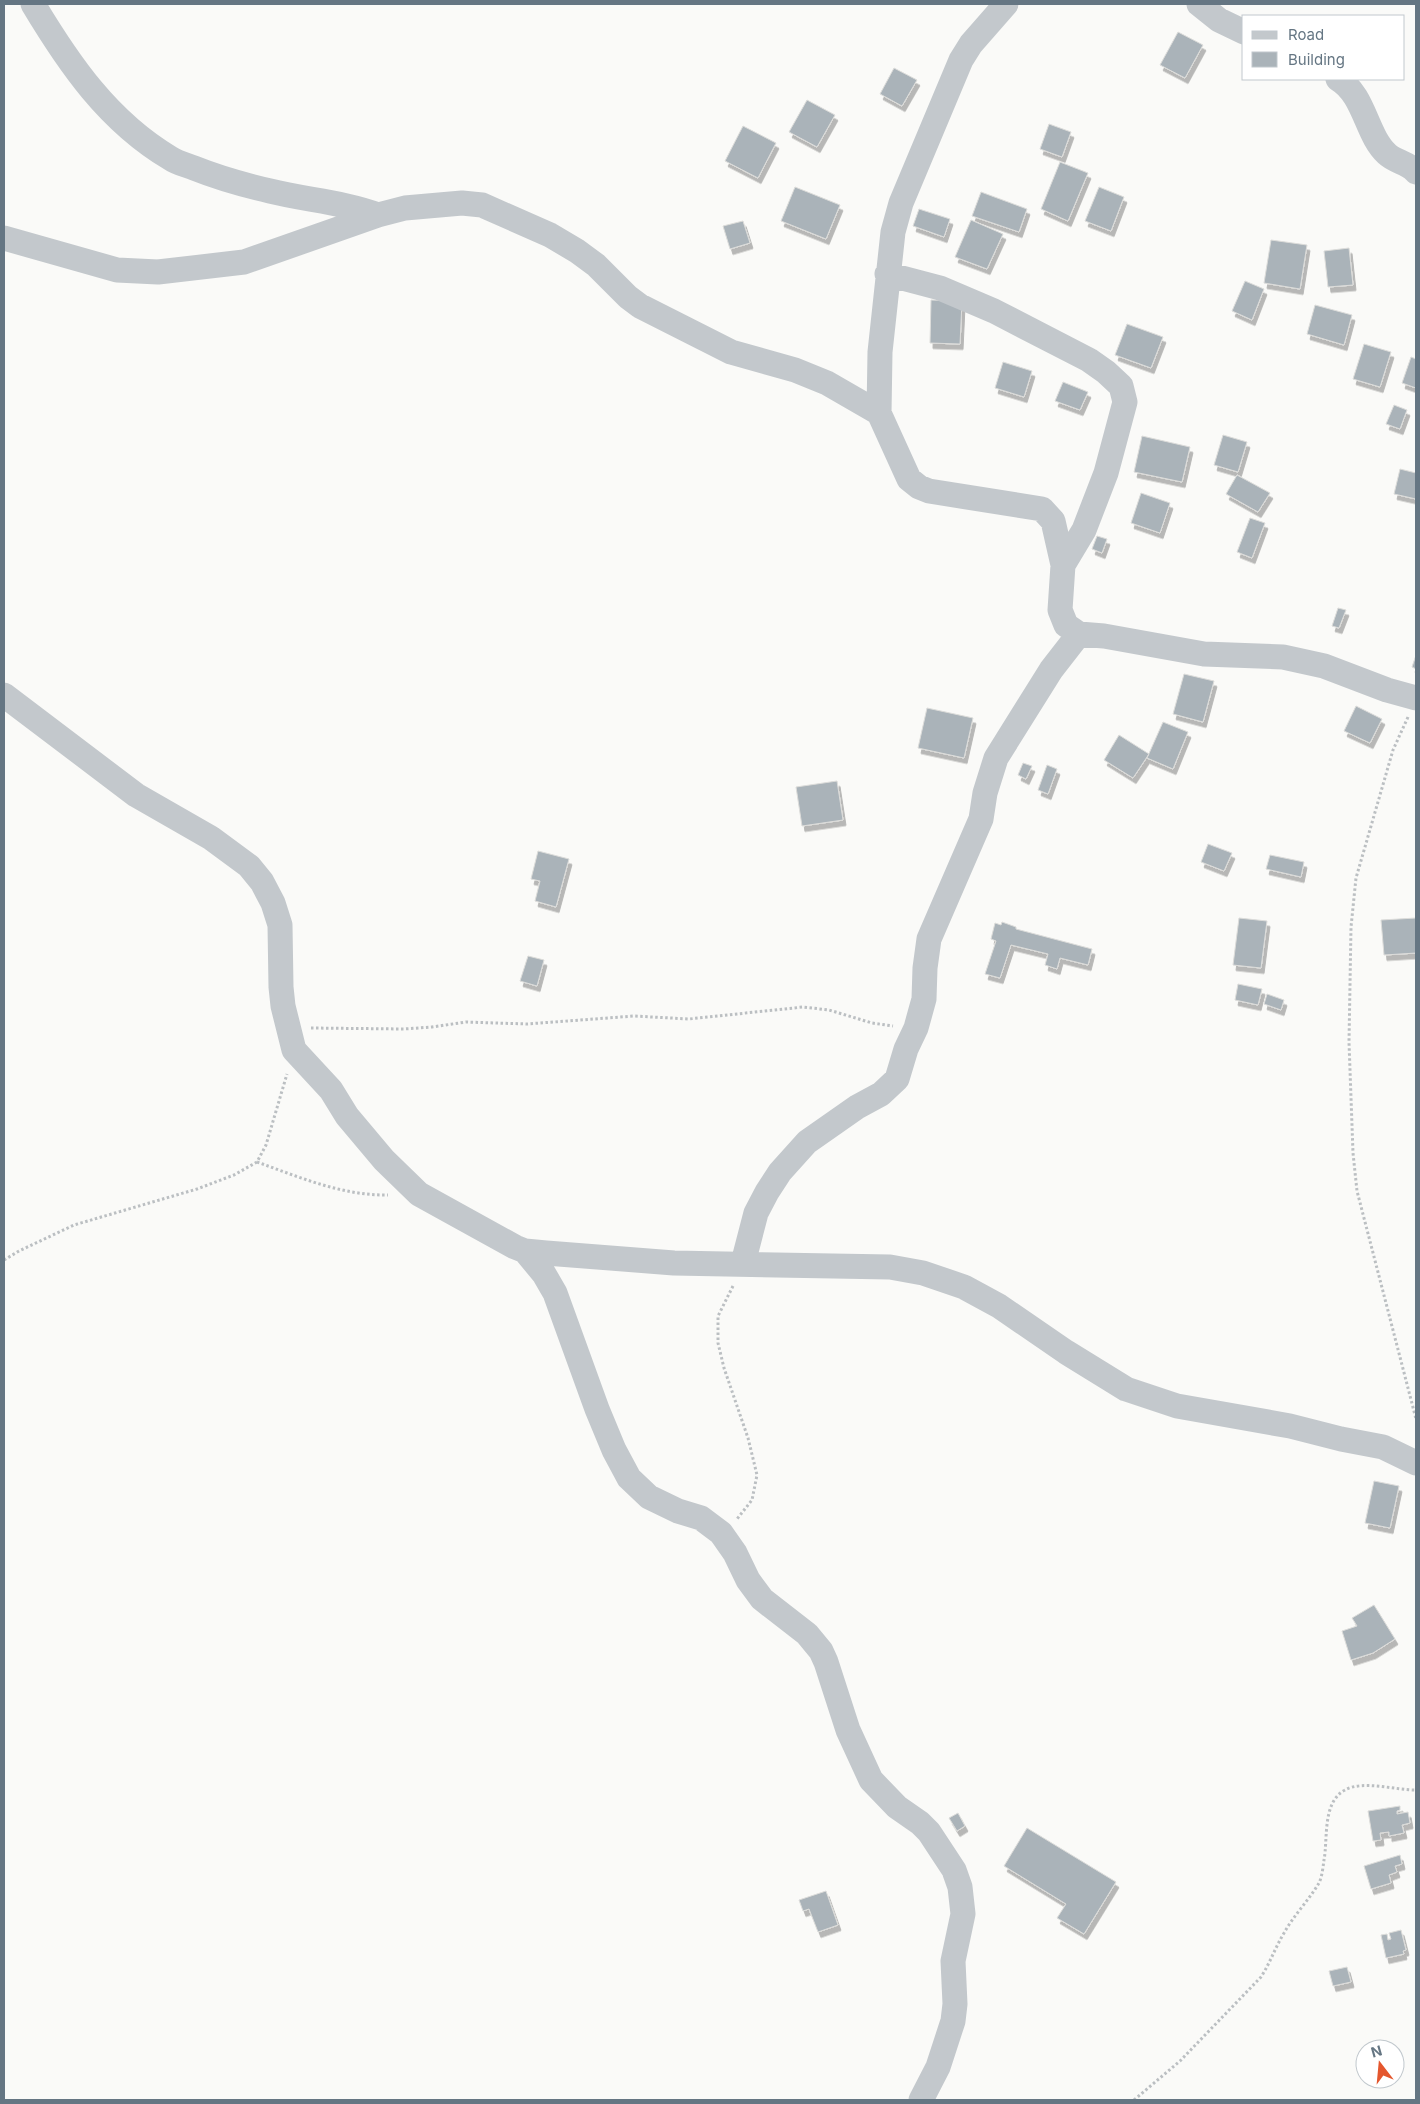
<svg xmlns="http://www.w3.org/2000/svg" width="1420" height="2104" font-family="Inter,sans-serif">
<defs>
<filter id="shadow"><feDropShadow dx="3" dy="5.5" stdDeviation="0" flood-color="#0004"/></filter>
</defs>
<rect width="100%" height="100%" fill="#fafaf8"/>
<path fill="#aab3b9" stroke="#dcdcda" filter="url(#shadow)" d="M1178 32 1203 45 1185 78 1160 65Z
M894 68 917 80 902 106 880 94Z
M807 100 835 115 817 147 789 132Z
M1049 124 1071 132 1062 157 1040 149Z
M743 126 776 143 758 178 725 161Z
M1060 162 1088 173 1068 221 1041 209Z
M795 187 840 205 826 239 781 221Z
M1099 187 1124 197 1111 231 1085 221Z
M981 192 1027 209 1019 232 972 216Z
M919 209 950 219 944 237 913 226Z
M971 220 1003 234 987 269 955 257Z
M743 221 750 243 730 249 723 226Z
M1271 240 1307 245 1300 289 1264 283Z
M1349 248 1353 285 1328 287 1324 251Z
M1245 281 1264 289 1252 320 1232 311Z
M931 300 962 301 960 344 930 343Z
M1315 305 1352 315 1344 345 1307 334Z
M1127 324 1163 337 1151 368 1115 355Z
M1364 344 1391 352 1380 387 1353 379Z
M1411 357 1416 359V388L1402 383Z
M1003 362 1032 371 1024 397 995 388Z
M1063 382 1088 392 1080 410 1055 401Z
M1394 405 1407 410 1400 429 1386 424Z
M1223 435 1247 442 1238 472 1214 465Z
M1142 436 1190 447 1182 482 1134 472Z
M1400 469 1416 473V499L1394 494Z
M1237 475 1270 493 1258 512 1226 494Z
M1141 493 1170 503 1160 533 1131 523Z
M1250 518 1265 523 1252 558 1237 552Z
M1097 536 1107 539 1102 553 1092 549Z
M1338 608 1346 610 1339 628 1332 626Z
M1416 655V669L1412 667Z
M1184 674 1214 681 1203 722 1173 714Z
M1356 706 1382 719 1370 743 1344 731Z
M927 708 973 718 964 758 918 748Z
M1163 722 1188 732 1173 769 1147 758Z
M1119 735 1149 754 1133 778 1104 760Z
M1023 763 1032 766 1026 779 1018 775Z
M1047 765 1057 769 1048 794 1038 790Z
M837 781 843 820 802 826 796 787Z
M1208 844 1232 853 1224 871 1201 862Z
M538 851 569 859 556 907 535 901 540 881 531 879Z
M1270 855 1304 862 1301 877 1266 869Z
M1239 918 1267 921 1261 968 1233 965Z
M1416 918V953L1384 955 1381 920Z
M1002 922 1016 927V929L1092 949 1088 965 1060 958 1057 969 1045 965 1048 954 1011 945 1000 978 985 974 996 941 991 939 995 923 1001 925Z
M528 956 544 960 537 986 520 981Z
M1238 984 1262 989 1258 1005 1235 1000Z
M1267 994 1284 1000 1281 1010 1264 1004Z
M1374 1481 1399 1486 1390 1528 1365 1523Z
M1374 1605 1395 1639 1373 1653 1351 1660 1342 1631 1357 1626 1352 1618Z
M1400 1806V1810L1397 1811V1814L1408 1812 1410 1823 1402 1825 1404 1833 1389 1836V1832L1380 1833 1381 1840 1373 1841 1368 1811Z
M958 1813 965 1826 957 1831 949 1818Z
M1027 1828 1116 1882 1084 1934 1057 1918 1066 1904 1004 1866Z
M1400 1855 1402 1864 1395 1866 1397 1872 1389 1875 1391 1883 1371 1889 1364 1866Z
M826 1891 838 1925 818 1932 809 1909 803 1911 799 1900Z
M1401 1930 1406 1950 1403 1951 1404 1954 1386 1958 1381 1935 1387 1934 1388 1940 1391 1939 1389 1933Z
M1347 1967 1351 1982 1333 1986 1329 1971Z"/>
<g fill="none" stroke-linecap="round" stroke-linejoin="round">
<path stroke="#bbbfc2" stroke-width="3" stroke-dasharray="2.5 2.5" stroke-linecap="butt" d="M1408 717 1393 750 1356 878 1351 927 1349 1042 1353 1153 1357 1191 1416 1419
M311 1028 404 1029 432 1027 466 1022 527 1024 634 1016 689 1019 803 1007 829 1010 872 1023 893 1026
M257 1162C299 1177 343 1196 388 1195
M4 1260 19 1251 74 1225 197 1189 234 1175 257 1162 266 1145 287 1074
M733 1286 718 1316V1343L724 1368 748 1438 757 1475 752 1500 737 1519
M1134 2100 1180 2061 1261 1977C1270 1963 1275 1948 1284 1933 1294 1915 1309 1900 1319 1883 1322 1877 1323 1867 1324 1860 1328 1839 1322 1802 1345 1790 1362 1780 1395 1790 1416 1790"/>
<path stroke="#c3c8cc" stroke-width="25" d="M33 4C69 64 108 121 170 158 177 163 186 165 194 168 219 178 244 185 270 191 306 200 343 202 378 215
M1199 4 1219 20 1244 32
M1338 79C1365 95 1366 135 1387 154 1395 162 1408 162 1416 172
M4 238 117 270 158 272 244 262 378 215 405 208 462 203 482 205 550 235 577 251 596 265 628 297 640 306 731 352 795 370 827 383 879 413 909 479 919 487 929 491 1042 509 1053 521 1063 565
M887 274 940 288 994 311 1089 360 1106 372 1121 386 1125 402 1106 473 1084 530 1063 565 1060 610 1066 625 1079 634 1104 636 1204 654 1283 657 1324 666 1387 690 1416 698
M879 413 880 352 893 232 901 203 961 60 971 44 1006 4
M4 695 136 795 211 838 249 866 262 882 273 903 280 925 281 987 283 1006 294 1050 331 1090 347 1116 384 1160 419 1194 515 1247 525 1251 546 1253 674 1263 890 1267 923 1273 964 1287 999 1306 1066 1352 1126 1389 1177 1406 1290 1426 1341 1439 1383 1447 1416 1463
M525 1251 544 1274 555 1293 597 1409 614 1450 629 1478 649 1497 678 1511 701 1518 721 1533 735 1553 748 1580 762 1599 807 1634 821 1651 826 1662 848 1730 871 1780 897 1807 920 1823 929 1832 954 1870 960 1887 963 1914 953 1961 955 2004 953 2021 938 2067 921 2100
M743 1263 756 1213 767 1192 780 1172 807 1142 857 1107 881 1094 897 1079 906 1049 916 1028 924 999 925 968 929 939 981 819 985 793 996 758 1051 670 1079 634"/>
</g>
<rect width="1420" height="2104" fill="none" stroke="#657683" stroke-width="10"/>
<rect x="1242" y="15" width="162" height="65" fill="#ffffff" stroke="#c1c8cd"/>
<rect x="1252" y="31" width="25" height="8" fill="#c3c8cc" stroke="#c1c8cd"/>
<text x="1288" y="40" font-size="15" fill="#657683">Road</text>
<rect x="1252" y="52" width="25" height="15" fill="#aab3b9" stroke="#c1c8cd"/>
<text x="1288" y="65" font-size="15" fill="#657683">Building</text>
<g transform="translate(1380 2064) rotate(344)"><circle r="24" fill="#ffffff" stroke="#c1c8cd"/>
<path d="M0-4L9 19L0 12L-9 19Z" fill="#e4572e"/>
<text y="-8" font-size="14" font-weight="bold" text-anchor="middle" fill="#657683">N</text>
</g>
</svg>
